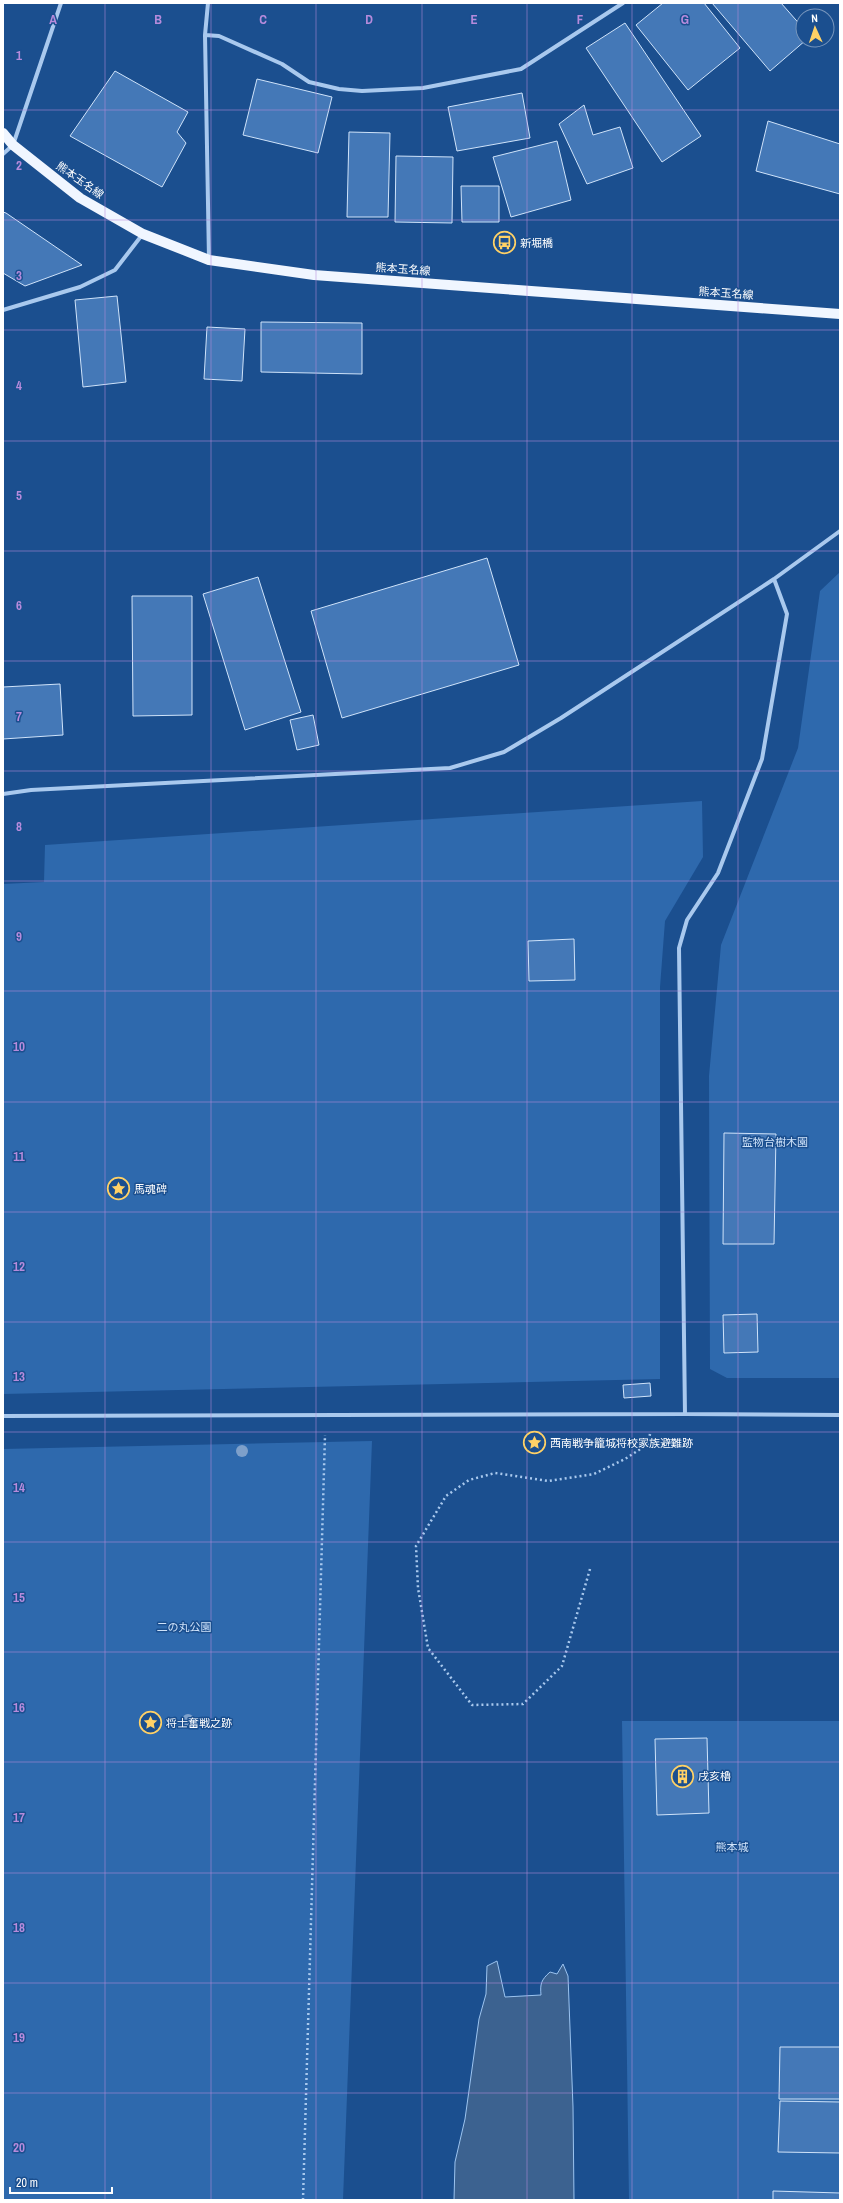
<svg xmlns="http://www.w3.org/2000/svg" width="843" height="2203" font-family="'Archivo Narrow','Noto Sans JP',sans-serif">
<rect width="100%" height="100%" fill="#1b4f8f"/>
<path fill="#2e69ad" d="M840 572V1378H727L710 1369 709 1076 721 945 798 748 820 591Z
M702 801 703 857 665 921 660 987V1379L3 1394V884L44 882 45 845Z
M372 1441 343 2200H3V1449Z
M622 1721H840V2200H629Z"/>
<path fill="#3c6290" stroke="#9cc4f0" d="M497 1961 505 1997 541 1995C540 1984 541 1980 550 1972L557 1974 563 1964 568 1976 573 2107 574 2200H454L455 2162 465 2119 479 2019 486 1994 487 1966Z"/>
<path fill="#4478b7" stroke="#cfe3fa" d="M663 3H704L740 48 688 90 636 25Z
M712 3H781L803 28V40H806L770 71Z
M625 23 701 136 662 162 586 48Z
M115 71 188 112 177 132 186 143 162 187 70 136Z
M257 79 332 97 318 153 243 135Z
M522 93 530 138 457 151 448 107Z
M584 105 593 135 620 127 633 168 587 184 559 124Z
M768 121 840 144V194L756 171Z
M349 132 390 133 388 217H347Z
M557 141 571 200 511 217 493 157Z
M396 156 453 157 452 223 395 222Z
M461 186H499V222H462Z
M3 212 6 213 82 265 25 286 3 273Z
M117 296 126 382 83 387 75 300Z
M261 322 362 323V374L261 372Z
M207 327 245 329 242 381 204 379Z
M487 558 519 665 342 718 311 611Z
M258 577 301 712 245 730 203 594Z
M132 596H192V715L133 716Z
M60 684 63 735 3 739V687Z
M313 715 319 745 297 750 290 720Z
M574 939 575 980 529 981 528 941Z
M724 1133 776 1134 774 1244H723Z
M757 1314 758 1352 724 1353 723 1315Z
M650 1383 651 1396 624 1398 623 1385Z
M707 1738 709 1813 657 1815 655 1739Z
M780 2047H840V2099H779Z
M780 2101 840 2102V2153L778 2152Z
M773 2191 840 2193V2200H773Z"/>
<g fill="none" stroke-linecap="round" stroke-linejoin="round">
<path stroke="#a9c9ee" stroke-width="2.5" stroke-dasharray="2 3" stroke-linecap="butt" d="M590 1569 562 1666 523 1704 472 1705 428 1648 418 1588 416 1546 446 1496 469 1480 495 1473 548 1481 594 1474 625 1459 648 1444 650 1434
M303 2200 325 1435"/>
<path stroke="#a9c9ee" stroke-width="4" d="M208 3 205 35 209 259
M205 35 219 36 282 64 309 82 339 89 362 91 423 88 521 69 623 3
M3 154 13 145 61 3
M3 310 80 287 115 270 142 235
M3 794 31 790 450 768 504 752 561 718 774 579 840 531
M685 1414 679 948 687 920 718 873 762 759 787 614 774 579
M3 1416 685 1414 840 1415"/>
<path stroke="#f0f6ff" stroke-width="10" d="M3 133 13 145 80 198 143 234 209 260 314 275 840 314"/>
</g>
<g fill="#7ea0ca">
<circle cx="242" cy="1451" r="6"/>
<circle cx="188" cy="1720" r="6"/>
</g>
<path fill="none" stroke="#b68bdc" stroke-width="1" stroke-opacity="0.55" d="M105 3V2200M211 3V2200M316 3V2200M422 3V2200M527 3V2200M632 3V2200M738 3V2200M3 110H840M3 220H840M3 330H840M3 441H840M3 551H840M3 661H840M3 771H840M3 881H840M3 991H840M3 1102H840M3 1212H840M3 1322H840M3 1432H840M3 1542H840M3 1652H840M3 1762H840M3 1873H840M3 1983H840M3 2093H840"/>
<defs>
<symbol id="bus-ring" viewBox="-11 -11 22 22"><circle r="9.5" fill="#1b4f8f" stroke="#ffd166" stroke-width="1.5"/><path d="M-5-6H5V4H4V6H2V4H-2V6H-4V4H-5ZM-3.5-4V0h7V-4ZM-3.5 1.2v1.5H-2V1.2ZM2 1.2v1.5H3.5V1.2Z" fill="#ffd166"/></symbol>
<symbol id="sight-ring" viewBox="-11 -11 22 22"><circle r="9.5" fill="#1b4f8f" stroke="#ffd166" stroke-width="1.5"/><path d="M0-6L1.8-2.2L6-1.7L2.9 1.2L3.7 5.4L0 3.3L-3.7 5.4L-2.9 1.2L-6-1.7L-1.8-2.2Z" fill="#ffd166"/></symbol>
<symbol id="building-ring" viewBox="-11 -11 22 22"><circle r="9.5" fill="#1b4f8f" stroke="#ffd166" stroke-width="1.5"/><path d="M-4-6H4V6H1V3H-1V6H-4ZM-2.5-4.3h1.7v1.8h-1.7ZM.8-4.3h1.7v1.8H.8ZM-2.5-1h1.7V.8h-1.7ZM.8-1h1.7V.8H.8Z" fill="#ffd166"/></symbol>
</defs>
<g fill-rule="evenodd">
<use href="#bus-ring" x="492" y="230" width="25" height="25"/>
<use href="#sight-ring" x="106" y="1176" width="25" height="25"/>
<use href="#sight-ring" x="522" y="1430" width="25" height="25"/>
<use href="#sight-ring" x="138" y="1710" width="25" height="25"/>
<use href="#building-ring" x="670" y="1764" width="25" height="25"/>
</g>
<g text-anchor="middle" stroke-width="3" stroke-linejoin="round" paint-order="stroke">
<g font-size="11" fill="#fff" stroke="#1b4f8f">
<text transform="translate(80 180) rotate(35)" y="4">熊本玉名線</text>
<text transform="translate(403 269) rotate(4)" y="4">熊本玉名線</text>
<text transform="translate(726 293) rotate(4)" y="4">熊本玉名線</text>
</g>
<g font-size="11" fill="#fff" stroke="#1b4f8f" text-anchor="start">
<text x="520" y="247">新堀橋</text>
<text x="134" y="1193">馬魂碑</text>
<text x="550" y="1447">西南戦争籠城将校家族避難跡</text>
<text x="166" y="1727">将士奮戦之跡</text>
<text x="698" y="1780">戌亥櫓</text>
</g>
<g font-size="11" fill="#cfe3fa" stroke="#1b4f8f">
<text x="775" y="1146">監物台樹木園</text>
<text x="184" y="1631">二の丸公園</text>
<text x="732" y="1851">熊本城</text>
</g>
</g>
<g font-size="13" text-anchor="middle" font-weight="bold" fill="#b68bdc" stroke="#1b4f8f" stroke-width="3" stroke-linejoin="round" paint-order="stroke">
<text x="53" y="24">A</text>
<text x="158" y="24">B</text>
<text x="263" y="24">C</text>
<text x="369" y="24">D</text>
<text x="474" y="24">E</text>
<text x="580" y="24">F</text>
<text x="685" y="24">G</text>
<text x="19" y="60">1</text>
<text x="19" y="170">2</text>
<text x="19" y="280">3</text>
<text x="19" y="390">4</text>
<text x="19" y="500">5</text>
<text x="19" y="610">6</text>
<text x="19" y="721">7</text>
<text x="19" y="831">8</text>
<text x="19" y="941">9</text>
<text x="19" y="1051">10</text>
<text x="19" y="1161">11</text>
<text x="19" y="1271">12</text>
<text x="19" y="1381">13</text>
<text x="19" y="1492">14</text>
<text x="19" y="1602">15</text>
<text x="19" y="1712">16</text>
<text x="19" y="1822">17</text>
<text x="19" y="1932">18</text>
<text x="19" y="2042">19</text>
<text x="19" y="2152">20</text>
</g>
<rect width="843" height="2203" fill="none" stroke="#ffffff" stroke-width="8"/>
<g transform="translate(815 28) rotate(357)"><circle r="19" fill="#1b4f8f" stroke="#7695bc"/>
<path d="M0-3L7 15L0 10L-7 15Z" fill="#ffd166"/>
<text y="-6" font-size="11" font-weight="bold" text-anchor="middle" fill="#ffffff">N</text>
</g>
<path d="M10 2187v6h102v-6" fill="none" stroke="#ffffff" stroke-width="2"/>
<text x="16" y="2187" font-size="12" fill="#ffffff" stroke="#1b4f8f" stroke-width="3" paint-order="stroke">20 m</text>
</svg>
